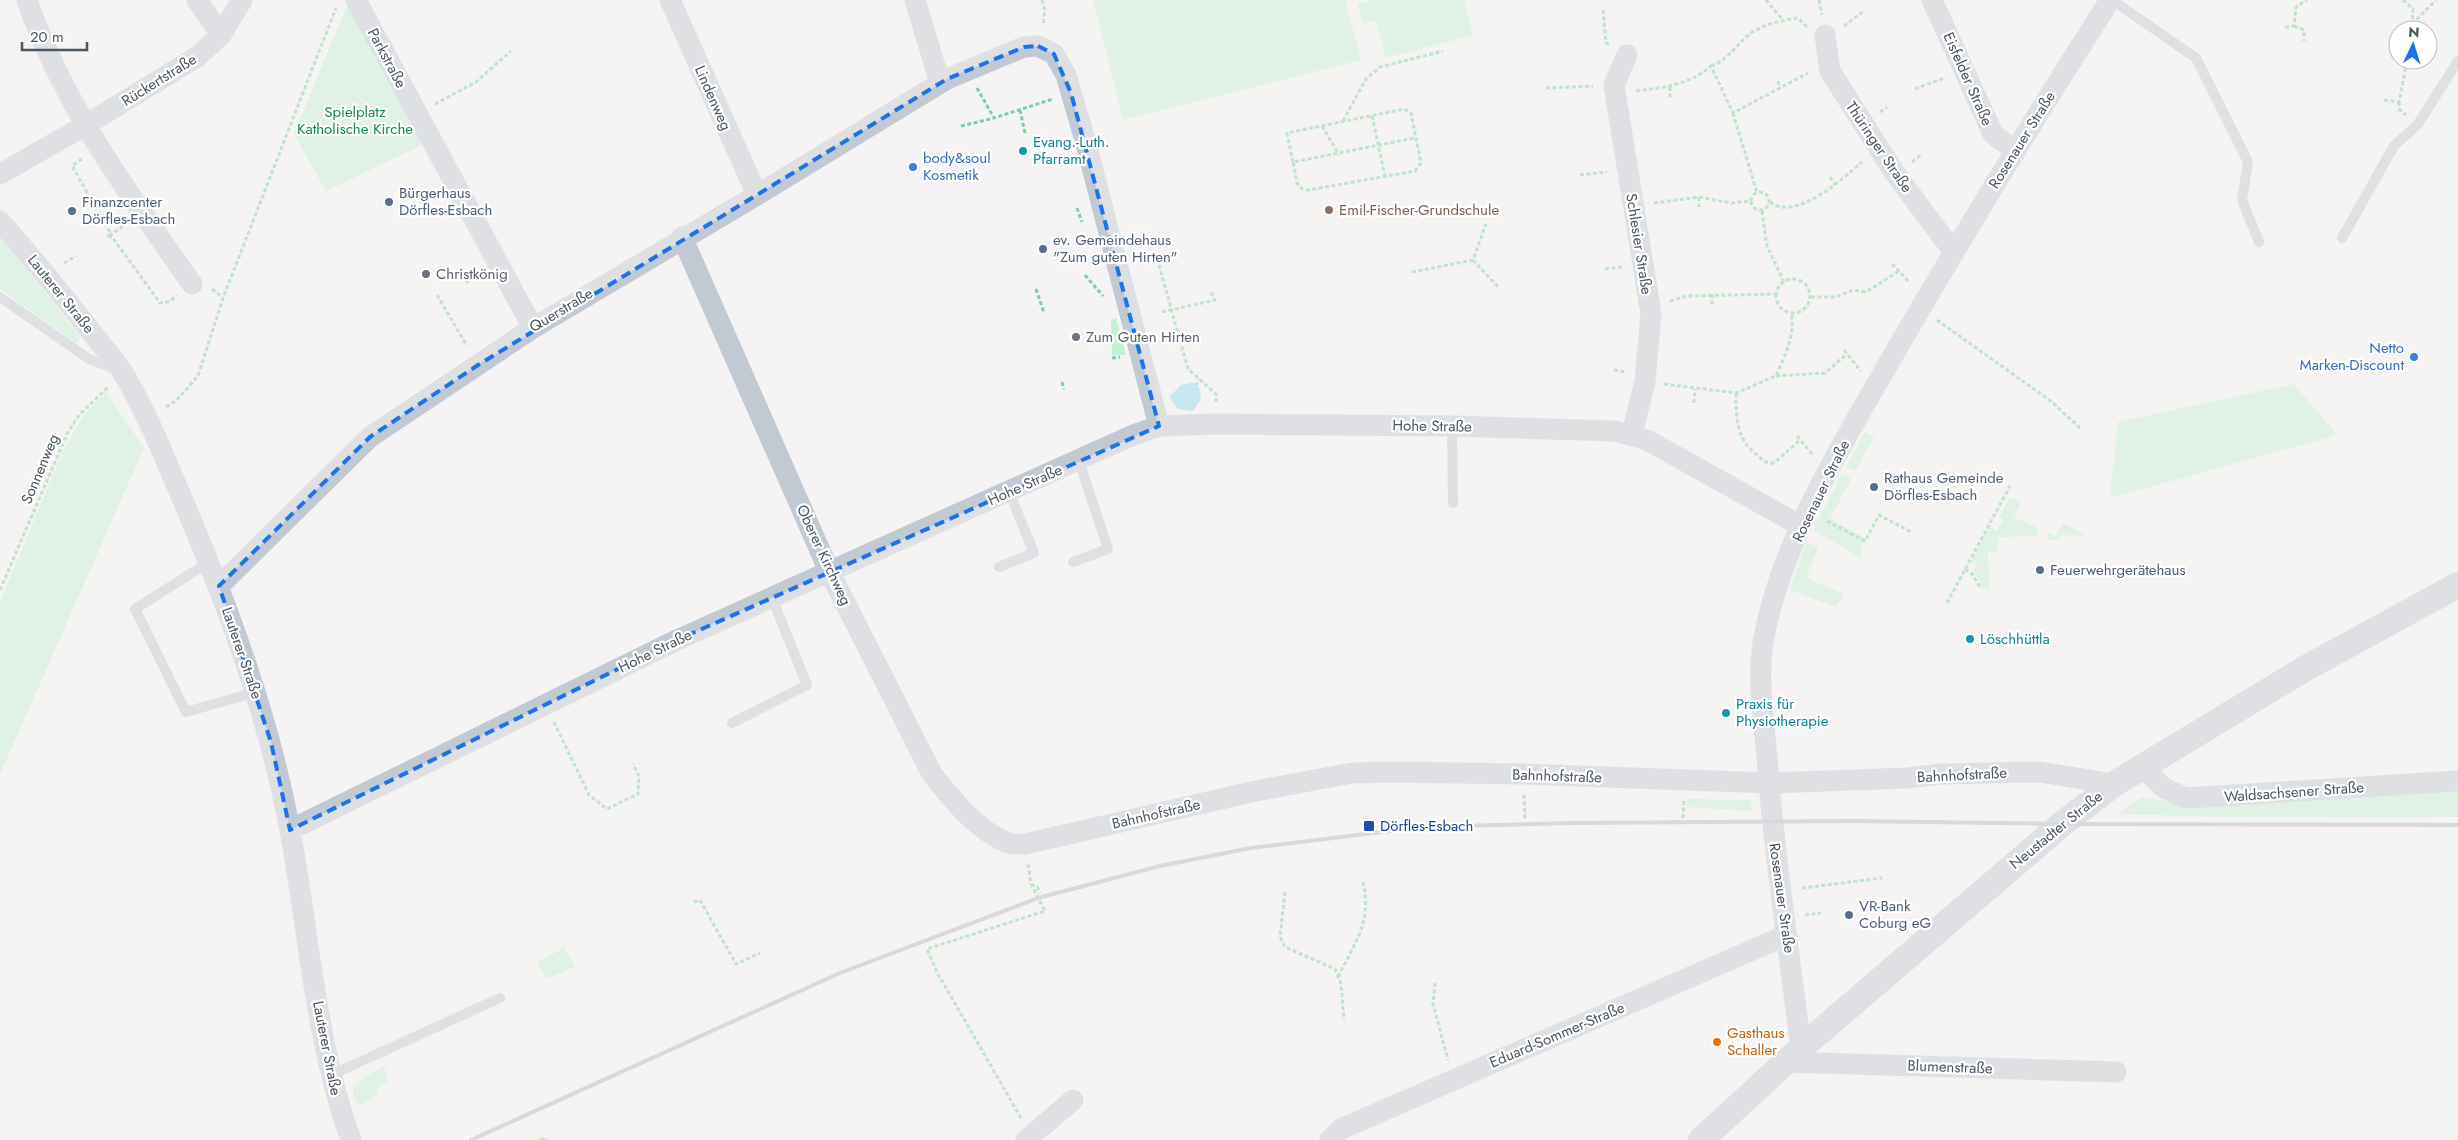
<svg xmlns="http://www.w3.org/2000/svg" width="2458" height="1140" font-family="Jost,sans-serif">
<rect width="100%" height="100%" fill="#f5f3f3"/>
<path fill="#c3f1d5" d="M1093 0H1345L1361 60 1123 120Z
M1371 0H1464L1473 35 1386 58 1376 21 1363 23 1358 4Z
M349 1 426 143 326 191 294 134Z
M0 236 81 337 76 343 0 289Z
M1116 318 1126 355H1112L1111 320Z
M2294 384 2337 435 2110 498 2118 422Z
M106 392 144 448 0 774V602L62 453 83 416Z
M1865 432 1874 437 1855 471 1846 467Z
M1842 474 1851 479 1830 519 1864 537 1860 557 1813 530Z
M2010 497 2021 503 2014 517 2038 528V536L1998 537V551L1988 552 1989 589H1983L1973 572 1977 565 1971 561 1990 527 1997 531 2003 520 1999 517Z
M2063 523 2088 536 2059 535V540H2048V532L2056 536Z
M1806 542 1818 547 1806 578 1845 594 1836 607 1790 590Z
M2458 788V817H2226L2118 814 2141 797 2195 806Z
M1687 799 1751 800 1752 811 1687 807Z
M564 948 575 967 546 979 537 962Z
M384 1066 388 1082C380 1085 377 1087 376 1096L362 1104 357 1103 353 1096V1088L363 1078Z"/>
<path fill="#90daee" d="M1193 382 1200 389 1201 399 1193 411 1178 409 1169 397 1181 385Z"/>
<g fill="none" stroke-linecap="round" stroke-linejoin="round">
<path stroke="#7ad0a6" stroke-width="3" stroke-dasharray="4 2.5" stroke-linecap="butt" d="M1042 0 1045 10 1043 26
M1766 0 1783 20
M1819 0 1822 15
M2403 0 2413 9 2412 24
M1603 10 1606 43 1610 45
M1844 26 1865 10
M2294 26 2304 30V41
M2285 27 2294 26 2296 7 2307 0
M2411 30V25L2436 0
M2397 40H2398
M1711 66C1730 60 1739 39 1756 30 1769 23 1784 20 1798 18L1807 27
M1778 81 1780 89
M1670 87V98
M977 88 994 118 1053 99
M1546 88 1593 86
M1915 89 1944 78
M1636 91C1665 87 1687 86 1711 66L1733 113 1808 73
M2384 100 2399 102 2407 60
M2399 102V109L2406 115
M435 104 476 82 511 51
M1020 110 1025 133
M1880 112 1887 107
M1733 113 1757 193
M1372 116 1385 176
M1343 121 1366 79 1380 67 1443 51
M961 126 994 118
M1322 126 1339 155
M82 159 72 166 110 232 108 236
M1293 162 1287 133 1404 109 1411 113 1421 163 1415 171 1309 190 1302 189 1297 183 1293 162 1415 138
M1912 162 1921 155
M1580 175 1607 172
M1830 177 1835 185
M1751 201a9 9 0 1 1 18 0a9 9 0 1 1-18 0Z
M1699 197V207
M1770 202C1796 222 1842 179 1862 162
M1654 203 1699 197 1731 203 1750 201
M1077 208 1082 222
M1762 211 1767 246 1784 282
M108 236 112 237 160 303 168 302 177 296
M109 236 126 224
M1078 240 1090 236
M1473 260 1498 287
M64 263 76 256
M1892 264 1910 283
M1159 265 1188 369 1216 394V404
M460 268 469 285
M1605 269 1622 267
M1412 272 1473 260 1486 224
M1085 275 1103 296
M1776 296a17 17 0 1 1 34 0a17 17 0 1 1-34 0Z
M212 289 223 298
M1036 289 1044 313
M1712 294V306
M437 295 467 346
M1811 297H1836L1853 290 1866 292 1899 271
M1670 301 1687 296 1776 294
M1162 312 1215 300 1211 292
M1937 320 2052 402 2081 429
M1844 350 1861 371
M1112 358 1120 357
M1614 370 1626 372
M1776 376 1825 373 1847 354
M1062 382 1064 389
M1664 384 1736 393 1776 376C1784 357 1796 334 1791 313
M1196 386 1199 379
M1736 393C1736 418 1736 439 1757 455 1762 460 1767 464 1774 463L1800 440
M1694 403 1695 389
M166 407 177 400 198 376 223 298 336 8
M1797 436 1812 454
M1827 521 1865 541 1879 515 1911 532
M1965 569 1972 574 1981 589
M0 590 68 432 79 415 108 387
M1947 603 2010 486
M554 722 589 795 607 809 638 794 639 776 633 764
M1524 795 1525 820
M1683 818 1684 801
M1031 885 1037 886 1040 893
M1802 888 1882 878
M1285 892 1280 937 1285 947 1335 969 1341 984 1344 1020
M694 902 700 900 736 964 760 953
M1805 915 1821 913
M1338 977C1355 942 1372 923 1363 882
M1435 983 1433 1004 1448 1060
M1021 1118 938 974 927 949 1045 911 1031 884 1028 864
M540 1140 545 1138 547 1140"/>
<path stroke="#c1cad2" stroke-width="10" d="M2112 0 2196 58 2248 162 2242 200 2259 242
M2342 238 2394 146 2418 124 2458 61
M0 297 89 359 118 370
M1452 426 1453 503
M209 562 135 609 186 712 256 692
M1073 562 1108 549 1079 461
M999 567 1034 553 1009 492
M732 723 807 685 772 598
M331 1075 500 998"/>
<path stroke="#c1cad2" stroke-width="21" d="M27 0C63 105 129 194 192 284
M197 0 221 35
M356 0 533 328
M670 0 757 195
M915 0 940 83
M1932 0 1993 134 2014 150
M1825 35 1830 71 1896 175 1953 251
M1627 55 1614 85 1651 314 1645 381 1632 434
M0 174 84 126 197 57 221 35 242 0
M0 221C32 258 63 295 93 334 103 347 115 359 123 373 149 416 167 464 187 510 231 614 269 719 290 830 309 933 315 1041 351 1140
M682 237 829 571 932 774C952 799 975 829 1006 842 1011 845 1019 844 1025 844L1256 791 1352 773 1391 772 1523 774 1769 783 1907 778 1941 774 2039 772 2114 784
M219 586 370 437 533 328 757 195 947 79 1024 47 1038 46 1054 54 1066 75 1085 140 1159 426
M2141 766 2164 788 2186 798 2458 781
M290 830 677 640 1131 436 1159 426 1216 424 1452 426 1615 431 1647 440 1801 526
M1801 1048C1789 951 1774 854 1767 757 1764 720 1757 681 1763 643 1780 541 1847 436 1898 347 1966 230 2037 114 2110 0
M1785 1062 2116 1072
M1026 1140 1073 1100
M1330 1140 1341 1129 1787 935"/>
<path stroke="#c1cad2" stroke-width="26" d="M1701 1140 1801 1048 2062 824 2114 784 2306 668 2458 585"/>
<path stroke="#b5b8bd" stroke-width="4" d="M471 1140 840 973 1038 898 1160 866 1251 848 1423 827 1572 823 1853 821 2062 824 2458 825"/>
</g>
<path d="M0 0H2458V1140H0ZM1038 46 1054 54 1071 93 1159 426 677 640 290 830 271 742 219 586 370 437 478 365 947 79 1024 47Z" fill="#f5f3f3" fill-opacity=".55" fill-rule="evenodd"/>
<path fill="none" stroke="#1a73e8" stroke-width="4" stroke-dasharray="10 6" stroke-linejoin="round" d="M1038 46 1054 54 1071 93 1159 426 677 640 290 830 271 742 219 586 370 437 478 365 947 79 1024 47Z"/>
<g fill="#0f9aa8" stroke="#fff" stroke-width="2">
<circle cx="1023" cy="151" r="5"/>
<circle cx="1970" cy="639" r="5"/>
<circle cx="1726" cy="713" r="5"/>
</g>
<g fill="#3f7fe0" stroke="#fff" stroke-width="2">
<circle cx="913" cy="167" r="5"/>
<circle cx="2414" cy="357" r="5"/>
</g>
<g fill="#5c6f8a" stroke="#fff" stroke-width="2">
<circle cx="389" cy="202" r="5"/>
<circle cx="72" cy="211" r="5"/>
<circle cx="1043" cy="249" r="5"/>
<circle cx="1874" cy="487" r="5"/>
<circle cx="2040" cy="570" r="5"/>
<circle cx="1849" cy="915" r="5"/>
</g>
<circle fill="#8d6e63" stroke="#fff" stroke-width="2" cx="1329" cy="210" r="5"/>
<g fill="#6b7280" stroke="#fff" stroke-width="2">
<circle cx="426" cy="274" r="5"/>
<circle cx="1076" cy="337" r="5"/>
</g>
<rect fill="#1a4fb4" stroke="#fff" stroke-width="2" x="1363" y="820" width="12" height="12" rx="2.5"/>
<circle fill="#e8710a" stroke="#fff" stroke-width="2" cx="1717" cy="1042" r="5"/>
<g text-anchor="middle" stroke-width="4.5" stroke-linejoin="round" paint-order="stroke">
<g font-size="15" fill="#4a5661" stroke="#fff">
<text transform="translate(387 58) rotate(62)" y="5">Parkstraße</text>
<text transform="translate(1968 79) rotate(66)" y="5">Eisfelder Straße</text>
<text transform="translate(159 80) rotate(-32)" y="5">Rückertstraße</text>
<text transform="translate(713 98) rotate(66)" y="5">Lindenweg</text>
<text transform="translate(2022 140) rotate(-58)" y="5">Rosenauer Straße</text>
<text transform="translate(1879 147) rotate(56)" y="5">Thüringer Straße</text>
<text transform="translate(1639 244) rotate(81)" y="5">Schlesier Straße</text>
<text transform="translate(61 294) rotate(51)" y="5">Lauterer Straße</text>
<text transform="translate(561 310) rotate(-31)" y="5">Querstraße</text>
<text transform="translate(1432 426) rotate(1)" y="5">Hohe Straße</text>
<text transform="translate(40 469) rotate(-67)" y="5">Sonnenweg</text>
<text transform="translate(1025 485) rotate(-24)" y="5">Hohe Straße</text>
<text transform="translate(1821 491) rotate(-64)" y="5">Rosenauer Straße</text>
<text transform="translate(824 555) rotate(65)" y="5">Oberer Kirchweg</text>
<text transform="translate(655 651) rotate(-26)" y="5">Hohe Straße</text>
<text transform="translate(242 653) rotate(71)" y="5">Lauterer Straße</text>
<text transform="translate(1962 775) rotate(-3)" y="5">Bahnhofstraße</text>
<text transform="translate(1557 776) rotate(2)" y="5">Bahnhofstraße</text>
<text transform="translate(2294 792) rotate(-4)" y="5">Waldsachsener Straße</text>
<text transform="translate(1156 814) rotate(-13)" y="5">Bahnhofstraße</text>
<text transform="translate(2056 830) rotate(-39)" y="5">Neustadter Straße</text>
<text transform="translate(1782 898) rotate(82)" y="5">Rosenauer Straße</text>
<text transform="translate(1557 1035) rotate(-23)" y="5">Eduard-Sommer-Straße</text>
<text transform="translate(327 1048) rotate(79)" y="5">Lauterer Straße</text>
<text transform="translate(1950 1067) rotate(2)" y="5">Blumenstraße</text>
</g>
<g font-size="15" fill="#17864f" stroke="#fff">
<text x="355" y="117">Spielplatz<tspan x="355" dy="17">Katholische Kirche</tspan></text>
</g>
<g font-size="15" fill="#0d838f" stroke="#fff" text-anchor="start">
<text x="1033" y="147">Evang.-Luth.<tspan x="1033" dy="17">Pfarramt</tspan></text>
<text x="1980" y="644">Löschhüttla</text>
<text x="1736" y="709">Praxis für<tspan x="1736" dy="17">Physiotherapie</tspan></text>
</g>
<g font-size="15" fill="#366cbe" stroke="#fff" text-anchor="start">
<text x="923" y="163">body&amp;soul<tspan x="923" dy="17">Kosmetik</tspan></text>
<text x="2404" y="353" text-anchor="end">Netto<tspan x="2404" dy="17">Marken-Discount</tspan></text>
</g>
<g font-size="15" fill="#4e5e75" stroke="#fff" text-anchor="start">
<text x="399" y="198">Bürgerhaus<tspan x="399" dy="17">Dörfles-Esbach</tspan></text>
<text x="82" y="207">Finanzcenter<tspan x="82" dy="17">Dörfles-Esbach</tspan></text>
<text x="1053" y="245">ev. Gemeindehaus<tspan x="1053" dy="17">"Zum guten Hirten"</tspan></text>
<text x="1884" y="483">Rathaus Gemeinde<tspan x="1884" dy="17">Dörfles-Esbach</tspan></text>
<text x="2050" y="575">Feuerwehrgerätehaus</text>
<text x="1859" y="911">VR-Bank<tspan x="1859" dy="17">Coburg eG</tspan></text>
</g>
<g font-size="15" fill="#785e54" stroke="#fff" text-anchor="start">
<text x="1339" y="215">Emil-Fischer-Grundschule</text>
</g>
<g font-size="15" fill="#5b616d" stroke="#fff" text-anchor="start">
<text x="436" y="279">Christkönig</text>
<text x="1086" y="342">Zum Guten Hirten</text>
</g>
<g font-size="15" fill="#164399" stroke="#fff" text-anchor="start">
<text x="1380" y="831">Dörfles-Esbach</text>
</g>
<g font-size="15" fill="#c56008" stroke="#fff" text-anchor="start">
<text x="1727" y="1038">Gasthaus<tspan x="1727" dy="17">Schaller</tspan></text>
</g>
</g>
<g transform="translate(2413 45) rotate(4)"><circle r="24" fill="#ffffff" stroke="#b7bbc0"/>
<path d="M0-4L9 19L0 12L-9 19Z" fill="#1a73e8"/>
<text y="-8" font-size="14" font-weight="bold" text-anchor="middle" fill="#4a5661">N</text>
</g>
<path d="M22 42v8h65v-8" fill="none" stroke="#4a5661" stroke-width="2.5"/>
<text x="30" y="42" font-size="15" fill="#4a5661" stroke="#ffffff" stroke-width="4" paint-order="stroke">20 m</text>
</svg>
